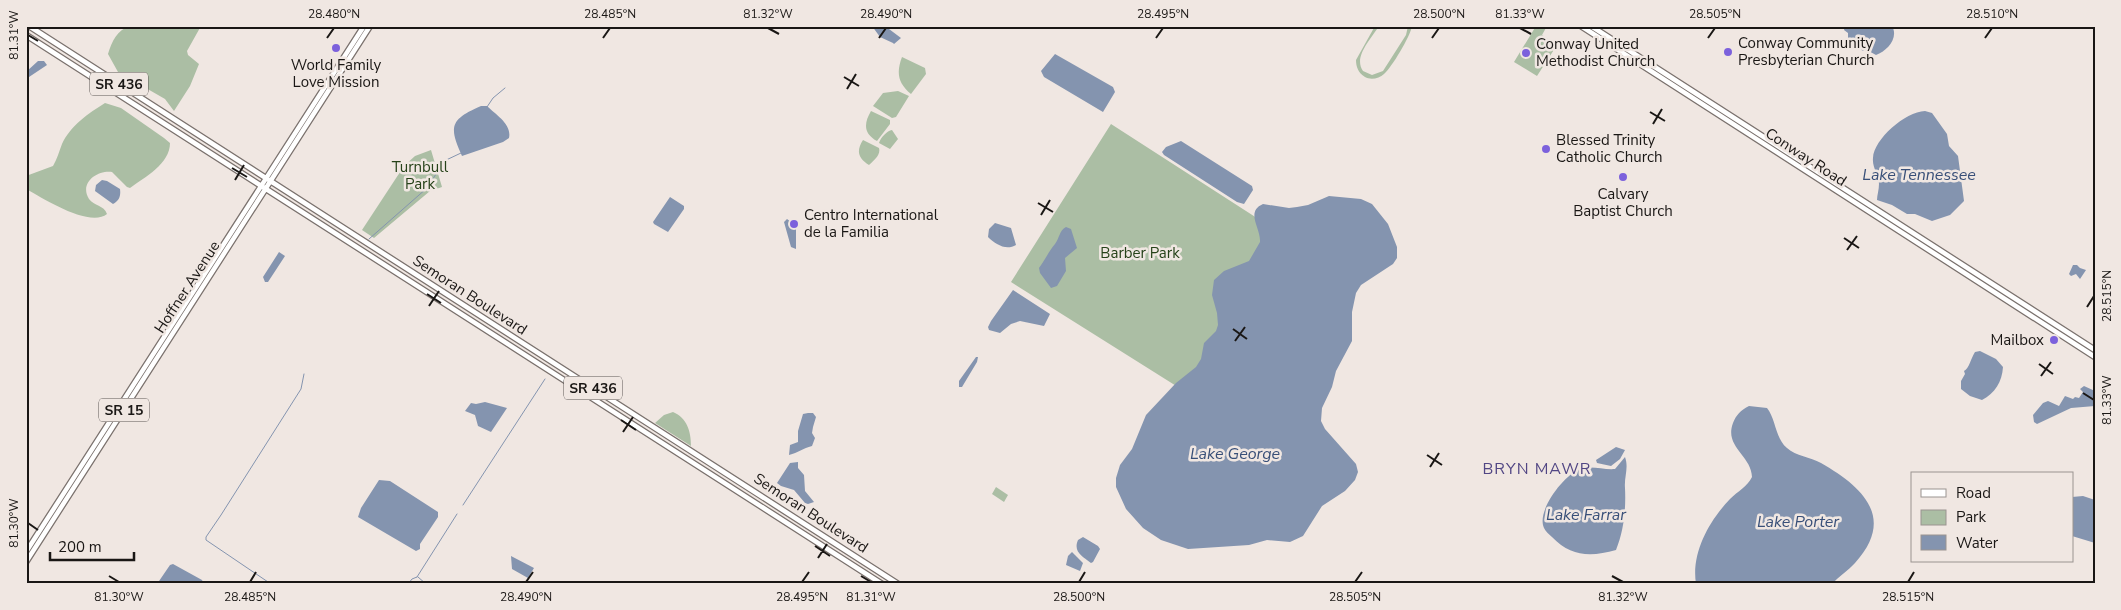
<svg xmlns="http://www.w3.org/2000/svg" width="2121" height="610" font-family="'Nunito Sans',sans-serif">
<rect width="100%" height="100%" fill="#f0e7e2"/>
<path fill="#abbea4" d="M130 26H201L187 51 188 55 199 64 190 86 174 111 165 99 118 72 108 54C112 41 117 30 130 26Z
M1375 26H1379C1371 39 1353 57 1363 71L1372 75 1383 71 1406 35 1408 26H1412C1410 37 1392 67 1384 74 1379 79 1370 80 1365 77 1358 73 1356 66 1356 60Z
M1536 26H1547L1542 35 1557 45 1537 76 1514 62Z
M902 57 925 68 926 74 911 94C898 83 896 73 902 57Z
M898 91 909 96 896 117 892 118 873 106 883 93Z
M105 103 121 108 164 138 170 143C170 164 145 177 130 188L127 187 112 172C97 170 79 183 89 199 94 206 104 205 107 214 90 228 44 199 28 190L26 176 53 166C57 159 59 152 62 144 70 126 89 113 105 103Z
M871 111 890 120V124L877 141C863 133 864 123 871 111Z
M1111 124 1322 260 1224 416 1011 282Z
M892 130 898 139 890 149 879 143C881 137 887 131 892 130Z
M863 140 879 148C881 155 874 160 869 165 858 158 856 151 863 140Z
M431 150 442 187 430 191 374 238 362 230 404 166 415 156Z
M673 412C687 418 691 431 691 446L655 423 664 415Z
M996 487 1008 495 1004 502 992 494Z"/>
<path fill="#8494af" d="M872 26H885L901 38 894 44 893 43 880 37Z
M1845 26H1892C1899 38 1887 51 1876 55L1865 49 1863 51 1848 41V33L1844 30Z
M1055 54 1113 87 1115 92 1103 112 1044 77 1041 71Z
M38 61H44L47 65 29 77 26 93V72Z
M481 106H487C496 115 512 124 509 138L503 142 462 156C448 126 451 119 481 106Z
M1925 111 1932 113 1947 134 1949 146 1958 156 1964 201 1950 215 1932 221 1915 214H1907L1892 205 1877 200C1877 195 1879 190 1879 184 1879 175 1872 168 1873 158 1874 139 1905 112 1925 111Z
M1181 141 1252 186 1253 190 1244 204 1237 202 1164 155 1162 152 1166 147Z
M102 180 107 181 120 189C121 196 119 201 113 204L95 191 96 185Z
M1329 196 1361 199 1372 204 1388 224 1397 247V258L1393 264 1361 285 1356 293 1352 312V341L1336 371 1332 387 1322 408 1321 421 1325 429 1356 464 1358 472 1355 480 1345 491 1322 506 1303 536 1290 542 1267 540 1249 545 1188 549 1161 540 1143 528 1126 509 1116 487V478L1120 465 1132 449 1146 415 1176 383 1196 367 1201 359 1204 343 1216 331 1218 325 1217 313 1212 295 1214 280 1224 271 1249 261 1260 242C1261 228 1245 212 1263 204L1289 208 1297 207 1308 205Z
M670 197 684 206V209L668 232 654 224 653 222Z
M787 219 796 226V249L791 247 784 222Z
M995 223 1011 228 1016 245C1006 251 995 244 988 237L989 229Z
M1066 227 1071 229 1077 248 1065 258 1066 271 1057 286 1051 288 1040 273 1039 268C1045 260 1049 251 1055 244 1060 237 1059 231 1066 227Z
M279 252 285 256 268 282H265L263 277Z
M2073 265H2077L2080 268 2086 270 2080 279 2076 274 2071 276 2069 274Z
M1013 290 1050 314 1044 326 1020 321 1011 324 1000 333 989 330 988 327 991 321Z
M1980 351 1996 359 2003 367C2002 382 1995 393 1982 400L1970 396 1961 389V381L1965 374 1964 371C1969 369 1971 358 1975 352Z
M976 357H978L977 362 962 387H959V381Z
M2084 386 2095 391V406L2071 408 2037 424 2034 422 2033 415 2043 403 2048 401 2059 406 2065 396 2073 399 2075 397 2079 398 2083 392 2080 389Z
M485 402 507 408 491 432 478 426 475 415 465 411 471 403 476 404Z
M1749 406 1767 408C1776 419 1775 438 1787 448 1796 456 1810 457 1821 463 1863 487 1896 518 1855 563 1848 571 1839 576 1832 584H1696C1691 553 1709 521 1730 499 1738 491 1747 487 1752 477 1751 455 1724 447 1733 423 1736 415 1741 410 1749 406Z
M808 413H813L816 417 813 427 812 433 815 438 812 446C803 448 798 453 789 455L790 445 798 442V431L803 414Z
M1616 447 1625 450 1620 459 1611 466 1597 463 1596 460Z
M1625 457C1629 468 1624 477 1625 488 1626 509 1624 530 1616 550 1591 557 1571 557 1552 537 1549 534 1546 532 1544 528 1536 511 1564 475 1580 469 1591 465 1603 470 1615 469Z
M798 462V468L804 475 805 491 814 502 808 504 805 503 794 490 781 486 777 483 790 463Z
M379 480 390 481 438 512V517L420 544V549L416 551 358 517 361 508Z
M2083 496 2095 500V543L2072 536V497Z
M1083 537 1098 546 1100 549 1093 562 1091 563C1082 556 1073 552 1078 540Z
M1072 552 1083 563 1080 571 1066 565 1068 556Z
M511 556 534 568 528 578 512 569Z
M173 564 202 580 204 584H157L170 565Z"/>
<g fill="none" stroke-linecap="round" stroke-linejoin="round">
<path stroke="#8494af" stroke-width="1" d="M487 107 493 98 505 88
M442 162 461 153
M369 239 427 188 438 171
M463 505 545 379
M417 577 457 514
M418 577 426 584
M271 584 206 540V537L221 515 301 389 304 374
M408 584 412 579 417 577"/>
<defs>
<path id="major" d="M29 26 898 584
M1581 26 2095 357
M1591 26 2095 350
M26 35 882 584
M26 552 364 26
M26 562 370 26"/>
</defs>
<use href="#major" stroke="#7a716d" stroke-width="7"/>
<use href="#major" stroke="#fff" stroke-width="4.5"/>
</g>
<path fill="none" stroke="#1a1715" stroke-width="2" d="M768 28 779 34M1520 28 1531 34M28 35 38 41M327 38 334 28M603 38 610 28M879 38 886 28M1156 38 1163 28M1432 38 1439 28M1708 38 1715 28M1985 38 1992 28M844 77 859 86M847 89 856 74M1650 112 1665 121M1653 124 1662 109M232 168 247 177M235 180 244 165M1038 203 1053 212M1041 215 1050 200M1844 238 1859 248M1847 250 1857 236M427 294 441 303M429 306 439 291M2087 307 2094 296M1233 329 1247 339M1235 341 1245 327M2039 364 2053 374M2041 376 2051 362M2083 393 2094 400M621 420 636 430M623 432 633 417M1427 455 1442 465M1430 467 1439 453M28 523 38 530M815 546 830 556M818 558 827 544M109 576 119 582M861 576 871 582M1612 576 1623 582M250 582 256 572M526 582 533 572M802 582 809 572M1079 582 1085 572M1355 582 1362 572M1908 582 1914 572"/>
<g fill="#7c61dc" stroke="#f0e7e2" stroke-width="2">
<circle cx="336" cy="48" r="5"/>
<circle cx="1728" cy="52" r="5"/>
<circle cx="1526" cy="53" r="5"/>
<circle cx="1546" cy="149" r="5"/>
<circle cx="1623" cy="177" r="5"/>
<circle cx="794" cy="224" r="5"/>
<circle cx="2054" cy="340" r="5"/>
</g>
<g text-anchor="middle" stroke-width="5" stroke-linejoin="round" paint-order="stroke">
<g fill="#f0e7e2" stroke="#5a5552" stroke-width="1">
<rect x="90" y="72.5" width="58" height="23" rx="4"/>
<rect x="564" y="376.5" width="58" height="23" rx="4"/>
<rect x="99" y="398.5" width="50" height="23" rx="4"/>
</g>
<g font-size="14" font-weight="bold" fill="#1a1715">
<text x="119" y="89">SR 436</text>
<text x="593" y="393">SR 436</text>
<text x="124" y="415">SR 15</text>
</g>
<g font-size="15" fill="#1a1715" stroke="#f0e7e2" text-anchor="start">
<text x="1738" y="48">Conway Community<tspan x="1738" dy="17">Presbyterian Church</tspan></text>
<text x="1536" y="49">Conway United<tspan x="1536" dy="17">Methodist Church</tspan></text>
<text x="336" y="70" text-anchor="middle">World Family<tspan x="336" dy="17">Love Mission</tspan></text>
<text x="1556" y="145">Blessed Trinity<tspan x="1556" dy="17">Catholic Church</tspan></text>
<text x="1623" y="199" text-anchor="middle">Calvary<tspan x="1623" dy="17">Baptist Church</tspan></text>
<text x="804" y="220">Centro International<tspan x="804" dy="17">de la Familia</tspan></text>
<text x="2044" y="345" text-anchor="end">Mailbox</text>
</g>
<g font-size="15" fill="#1a1715" stroke="#f0e7e2">
<text transform="translate(1806 157) rotate(33)" y="5">Conway Road</text>
<text transform="translate(187 287) rotate(-57)" y="5">Hoffner Avenue</text>
<text transform="translate(470 295) rotate(33)" y="5">Semoran Boulevard</text>
<text transform="translate(811 513) rotate(33)" y="5">Semoran Boulevard</text>
</g>
<g font-size="15" fill="#264219" stroke="#f0e7e2">
<text x="420" y="172">Turnbull<tspan x="420" dy="17">Park</tspan></text>
<text x="1140" y="258">Barber Park</text>
</g>
<g font-size="16" font-style="italic" fill="#384f78" stroke="#f0e7e2">
<text x="1919" y="180">Lake Tennessee</text>
<text x="1235" y="459">Lake George</text>
<text x="1586" y="520">Lake Farrar</text>
<text x="1798" y="527">Lake Porter</text>
</g>
<g font-size="16" letter-spacing="1" fill="#514684" stroke="#f0e7e2">
<text x="1537" y="474">BRYN MAWR</text>
</g>
</g>
<rect width="2121" height="610" fill="none" stroke="#f0e7e2" stroke-width="55"/>
<rect x="1911" y="472" width="162" height="90" fill="#f0e7e2" stroke="#9a9490"/>
<rect x="1921" y="489" width="25" height="8" fill="#ffffff" stroke="#9a9490"/>
<text x="1956" y="498" font-size="15" fill="#1a1715">Road</text>
<rect x="1921" y="510" width="25" height="15" fill="#abbea4" stroke="#9a9490"/>
<text x="1956" y="522" font-size="15" fill="#1a1715">Park</text>
<rect x="1921" y="535" width="25" height="15" fill="#8494af" stroke="#9a9490"/>
<text x="1956" y="548" font-size="15" fill="#1a1715">Water</text>
<path d="M50 552v8h84v-8" fill="none" stroke="#1a1715" stroke-width="2.5"/>
<text x="58" y="552" font-size="15" fill="#1a1715" stroke="#f0e7e2" stroke-width="4" paint-order="stroke">200 m</text>
<rect x="28" y="28" width="2066" height="554" fill="none" stroke="#1a1715" stroke-width="2"/>
<g font-size="12" text-anchor="middle" fill="#1a1715">
<text x="334" y="18">28.480°N</text>
<text x="610" y="18">28.485°N</text>
<text x="768" y="18">81.32°W</text>
<text x="886" y="18">28.490°N</text>
<text x="1163" y="18">28.495°N</text>
<text x="1439" y="18">28.500°N</text>
<text x="1520" y="18">81.33°W</text>
<text x="1715" y="18">28.505°N</text>
<text x="1992" y="18">28.510°N</text>
<text transform="translate(14 35) rotate(-90)" y="4">81.31°W</text>
<text transform="translate(2107 296) rotate(-90)" y="4">28.515°N</text>
<text transform="translate(2107 400) rotate(-90)" y="4">81.33°W</text>
<text transform="translate(14 523) rotate(-90)" y="4">81.30°W</text>
<text x="119" y="601">81.30°W</text>
<text x="250" y="601">28.485°N</text>
<text x="526" y="601">28.490°N</text>
<text x="802" y="601">28.495°N</text>
<text x="871" y="601">81.31°W</text>
<text x="1079" y="601">28.500°N</text>
<text x="1355" y="601">28.505°N</text>
<text x="1623" y="601">81.32°W</text>
<text x="1908" y="601">28.515°N</text>
</g>
</svg>
